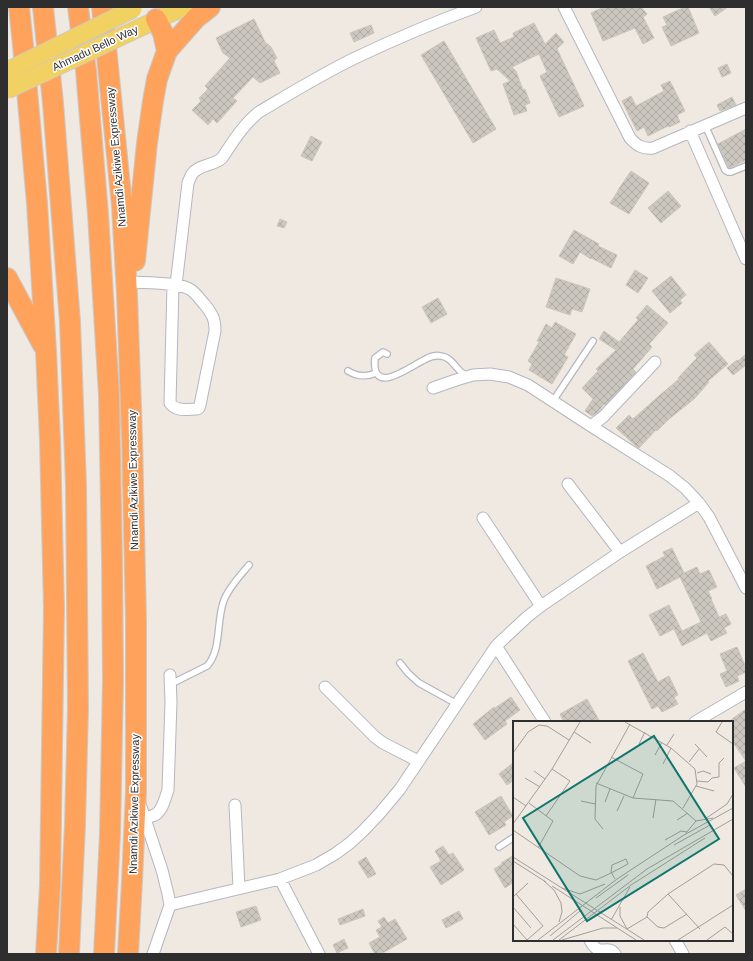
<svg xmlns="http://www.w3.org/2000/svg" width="753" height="961" font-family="Arial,sans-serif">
<defs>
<pattern id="building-cross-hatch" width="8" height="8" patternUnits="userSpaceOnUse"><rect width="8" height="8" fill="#cbc7bf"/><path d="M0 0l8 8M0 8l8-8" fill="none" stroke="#afaba4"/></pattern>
</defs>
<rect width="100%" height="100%" fill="#efe9e1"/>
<path fill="url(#building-cross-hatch)" stroke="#cbc5ba" d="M604 7H641L647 14 643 17 654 38 643 44 635 28 603 41 591 13Z
M685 7H688L699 33 671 46 662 27 667 25 663 17Z
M709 7H728L715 16Z
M254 19 265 42 271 47 277 58 274 61 280 73 260 83 253 77 233 98 237 101 217 123 213 119 208 125 192 110 201 101 199 98 208 89 205 86 230 58 223 53 216 38Z
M534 23 545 44 556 33 564 42 557 49 584 106 559 117 540 76 547 72 539 54 512 67 516 71 523 90 525 89 530 103 525 105 527 111 514 115 503 84 510 81 497 69 491 71 476 38 494 30 500 43 514 37 513 33Z
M371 25 374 33 354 42 350 33Z
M444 41 496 129 473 143 421 55Z
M727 64 731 73 722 77 718 68Z
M670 81 685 111 677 115 680 122 669 127 668 126 648 136 644 127 637 131 622 101 631 96 636 106 664 91 661 85Z
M732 97 736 105 720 111 717 105Z
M746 129V160L729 168 718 144Z
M311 136 322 142 312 161 301 156Z
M631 171 649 183 629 214 610 203 618 191V190Z
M668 191 681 206 661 223 648 208Z
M280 219 287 222 284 228 277 226Z
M574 230 599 244 598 246 617 255 611 268 591 258V259L580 252 573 264 559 256Z
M635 270 648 278 638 293 626 285Z
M671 276 686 295 680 300 682 303 670 313 652 291Z
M556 278 590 289 582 312 572 309 570 315 546 307Z
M438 298 447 314 431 323 422 307Z
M647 305 668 323 649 344 652 347 633 369 636 372 605 405 604 404 598 412 592 416 585 411 593 399 582 388 598 371 596 369 616 350 599 339 604 331 619 342 638 320 636 318Z
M555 322 576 334 564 355 568 357 552 384 529 370 532 364 528 361 539 342 537 341 546 324 552 328Z
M709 342 728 364 708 381 709 382 694 399 669 419 657 431 656 430 639 448 636 446 616 428 629 415 633 419 660 395 679 379 678 378 697 358 694 355Z
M746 354V365L733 375 727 368 737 360 738 361Z
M672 548 684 573 697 567 700 574 709 570 717 587 708 591 712 599H711L719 617 726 614 731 624 724 628 727 633 711 641 707 633 682 646 674 629 660 636 649 615 669 605 682 631 701 622 680 577 657 589 646 566 665 556 663 552Z
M737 647 746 668V672L737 676 739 681 726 687 720 674 727 671 720 654Z
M643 653 658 682 669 676 678 695 674 697 678 704 662 712 658 706 652 709 628 661Z
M511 697 520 710 505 721 507 724 485 740 473 724 494 707 495 708Z
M587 699 600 722H564L560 714Z
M746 709V787L734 768 746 761 732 741V719Z
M514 762V780L507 785 499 774Z
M501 796 513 816 504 822 506 825 489 835 475 812Z
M443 846 449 855 453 853 464 870 441 885 430 867 441 861 435 851Z
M514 855V882L505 888 494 869 502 864 501 863Z
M366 857 376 874 368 878 358 862Z
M746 889V911L736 895Z
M256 906 261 920 241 927 236 912Z
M363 909 365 916 340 925 338 919Z
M459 911 463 919 446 928 442 920Z
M384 917 388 923 395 919 407 939 381 954H375L369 943 380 937 376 930 382 927 378 921Z
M344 939 348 948 337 953 333 945Z"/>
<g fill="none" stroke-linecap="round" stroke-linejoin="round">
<defs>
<path id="lane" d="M705 125 725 170 728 172H731L746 166
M387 354 383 352 375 358C371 398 410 366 426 359 431 356 436 355 441 356 450 357 454 365 460 371 462 373 465 375 468 377
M348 371C358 377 366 377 376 373
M553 401 593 341
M400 663 408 673 419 683 457 704
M171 684 207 666C222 650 216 620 224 600 229 587 240 576 249 565
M499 847 514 837"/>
<path id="street" d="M564 7 630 138C637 146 643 149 653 148L746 108
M690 131 746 259
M131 282C145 283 180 282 191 290 197 294 201 301 206 306 213 316 215 319 215 331L200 405 199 408 197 409C187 409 176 412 170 403L173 285
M176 285 188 183C189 180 191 176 192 174 199 164 214 166 222 158 234 140 243 125 259 112 291 93 322 74 355 58 395 39 435 22 476 7
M433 388 456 380 473 375 490 374 509 377 528 385 591 426 670 476 685 488 699 503 709 517 746 588
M591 426 603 417 655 362
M568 484 620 552
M483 518 541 606
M496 646 545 722
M325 687 375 737 383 743 418 761
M695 722 746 692
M140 804 162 870 168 894 170 905 153 954
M235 805 239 888
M145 818C148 817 152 816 155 815 163 810 165 798 168 790L171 702 170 675
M280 879 319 954
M170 905 280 879 316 865 335 854 350 843 363 831 380 813 400 789 496 646 527 617 541 606 620 552 699 503
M590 940C599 959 607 943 615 954
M675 940 683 954"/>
<path id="primary" d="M137 29 184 7"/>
<path id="highway" d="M19 7 23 45 37 203 46 351 50 440 54 608 50 886 46 954
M43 7 53 103 70 322 76 485 78 708 75 824 69 954
M78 7 86 71 98 214 109 395 112 558 113 680 110 834 104 954
M102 7 122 206 127 294 132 436 136 621V791L132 881 128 954
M156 19 163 33 167 51
M135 261 147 143 153 101 157 79 167 51 196 18 210 7
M7 278 43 345"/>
</defs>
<use href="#lane" stroke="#b4b7c1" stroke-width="8"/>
<use href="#street" stroke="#b4b7c1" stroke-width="13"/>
<use href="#primary" stroke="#c9c9c9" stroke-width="19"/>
<use href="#highway" stroke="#c9c9c9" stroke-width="22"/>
<use href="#lane" stroke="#fff" stroke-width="5.5"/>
<use href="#street" stroke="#fff" stroke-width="11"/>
<use href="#primary" stroke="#f2d163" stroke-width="17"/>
<use href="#highway" stroke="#ffa35c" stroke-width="20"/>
<defs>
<path id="primary-bridge" d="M7 71 133 9
M7 90 137 29"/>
</defs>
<use href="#primary-bridge" stroke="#c9c9c9" stroke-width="19" stroke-linecap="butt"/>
<use href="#primary-bridge" stroke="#f2d163" stroke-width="17"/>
</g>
<g text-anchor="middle" stroke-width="3" stroke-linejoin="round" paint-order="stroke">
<g font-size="11" fill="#2e2e2e" stroke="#fff">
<text transform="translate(95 48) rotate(-25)" y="4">Ahmadu Bello Way</text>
<text transform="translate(116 157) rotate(-95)" y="4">Nnamdi Azikiwe Expressway</text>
<text transform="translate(133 480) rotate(-91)" y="4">Nnamdi Azikiwe Expressway</text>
<text transform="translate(134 804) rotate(-89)" y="4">Nnamdi Azikiwe Expressway</text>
</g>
</g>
<g transform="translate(513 721)">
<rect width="220" height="220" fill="#efe9e1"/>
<path fill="none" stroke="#a29e99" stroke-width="1" d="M112 1 158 27 182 48 184 63 170 87M209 1 203 11 220 23M61 11 78 22M126 23 132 11M182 23 194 36M154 24 161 13M0 32 15 11 26 4 34 5 56 19M142 34 149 21M98 36 130 53 120 77M176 41 186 28M150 43 158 27M39 48 67 1M184 52 190 50 198 53M12 57 27 66M32 58 39 48 57 60 33 95M184 60 195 61 199 57 206 56V42L211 37M83 62 120 77 160 80 183 100M183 65 201 70M0 76 13 85M68 80 82 83M92 81 97 68M16 82 40 100 25 127M104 90 111 75M140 97 143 78M192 98 214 83 220 73M164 99 175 92M0 103 32 58 21 50M90 108 82 98 83 65 117 3M0 109 67 155 83 159 98 152M173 112 183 100 200 97M152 119 168 110 174 111M161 124 197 104M0 136 131 219M0 140 33 161M98 152 115 143 113 138 99 144 98 151 102 158M31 160 41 169 48 182 49 191 46 201M39 165 123 219M49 167 67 173 92 163M3 173 30 205 14 219M155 173 187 208M0 176 15 162M83 177 115 154M0 186 18 207M107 186V195L114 208M174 193 151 207 145 206 134 196 135 191 155 173 201 143 211 144 220 155M98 199 117 166M0 203 14 219M114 208 134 196M37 215 67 190M25 219 104 158 171 114 220 87M40 219 134 148 220 98M46 219 118 164 192 117M49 219 90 207H104M165 219 220 184M194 219 212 206 220 213"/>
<path fill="#0f766e" fill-opacity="0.15" stroke="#0f766e" stroke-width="2" d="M141 15 206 118 74 200 10 97Z"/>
<rect width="220" height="220" fill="none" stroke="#2e2e2e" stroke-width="2"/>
</g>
<rect width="753" height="961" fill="none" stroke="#2e2e2e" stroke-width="16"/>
</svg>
